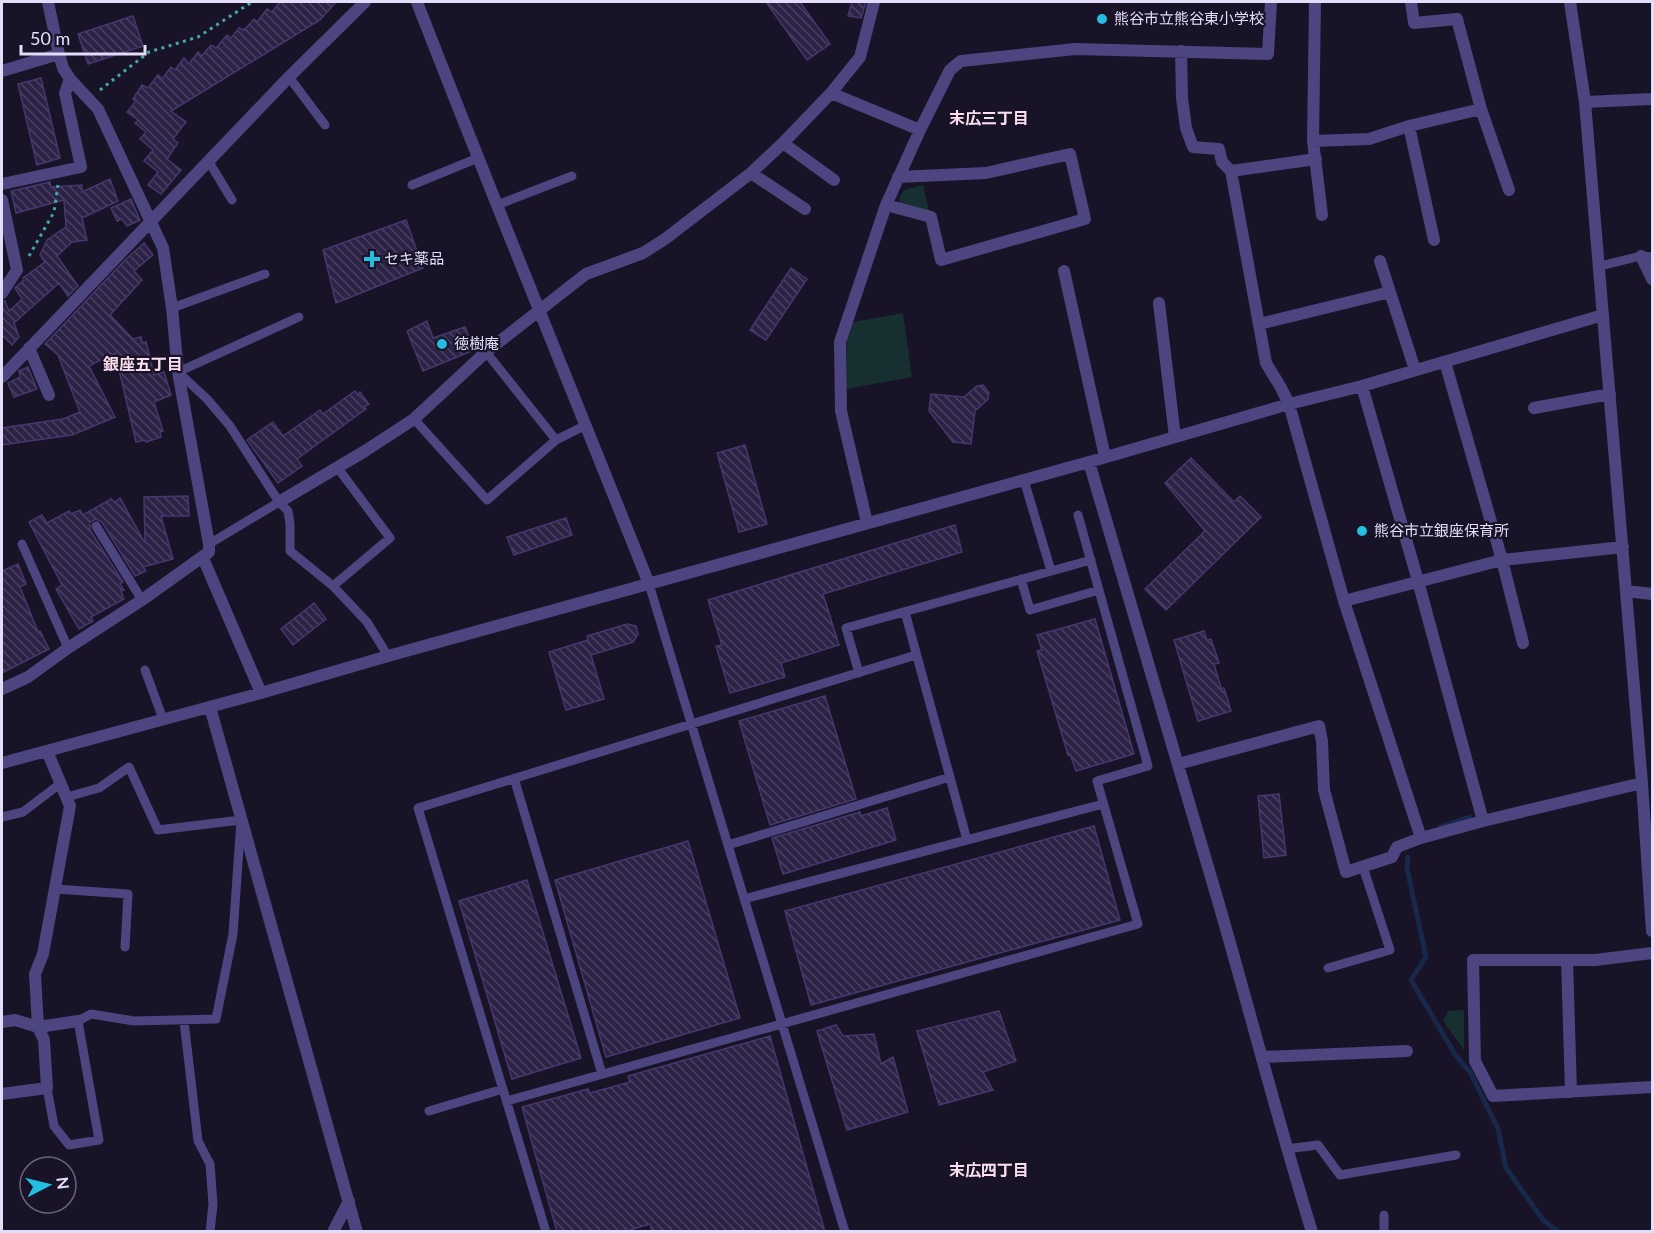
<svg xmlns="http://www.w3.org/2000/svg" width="1654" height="1233" font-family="Lato,'Noto Sans JP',sans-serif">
<defs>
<pattern id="building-back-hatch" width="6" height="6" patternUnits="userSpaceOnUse" patternTransform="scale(1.5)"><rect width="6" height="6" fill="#2c2245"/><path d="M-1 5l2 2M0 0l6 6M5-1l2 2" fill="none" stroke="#4a4261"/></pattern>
</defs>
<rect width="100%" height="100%" fill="#181327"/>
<path fill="#172f30" d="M923 185 929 211 900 204V197L904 190Z
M903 313 912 377 846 389 847 340 853 322Z
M1464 1010V1050L1443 1021 1448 1011Z"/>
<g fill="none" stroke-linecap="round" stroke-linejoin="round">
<path stroke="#18284b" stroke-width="5" d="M1440 827 1470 817
M1408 857 1407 868 1426 957 1411 980 1456 1056 1470 1072 1498 1129 1506 1168 1543 1220 1559 1232"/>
</g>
<path fill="url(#building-back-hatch)" stroke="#46376e" stroke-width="1.5" d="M280 2H336L320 20 171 111 186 122 173 139 178 143 167 159 181 170 161 194 148 185 158 172 144 161 153 150 140 139 146 132 135 123 138 120 127 112 136 101 133 99 142 85 148 88 158 75 162 79 171 67 175 70 184 58 189 64 198 52 202 56 211 45 216 48 227 35 231 38 239 28 244 30 254 19 257 22 267 9 272 12Z
M766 2H800L830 44 807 60Z
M852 2H866L861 18 848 16Z
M133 16 143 46 88 64 78 34Z
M41 78 60 158 37 165 18 84Z
M110 179 118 201 82 218 87 240 72 242 57 256 78 286 68 296 59 283 14 323 19 337 12 345 2 335V301H5L9 311 22 299 15 288 24 280 23 278 45 262 40 255 47 240 66 227 64 200 16 213 11 191 50 182 51 187 82 185V192Z
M131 199 140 220 127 226 122 219 117 221 111 208Z
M406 220 423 268 336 303 323 250Z
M144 243 153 255 134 271 142 280 110 315 133 339 141 337 142 343 146 342 154 375 164 372 171 395 154 402 163 431 160 432 161 437 146 442 145 440 136 442 115 353 89 366 115 417 72 435 2 445V428L63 419 80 412 58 355 45 344 125 260Z
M791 268 807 279 766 340 750 330Z
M427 321 433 338 465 327 474 350 423 371 407 331Z
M28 367 37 389 14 397 8 383 20 377 19 371Z
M983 385 989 393 988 399 975 411 971 444 953 442 929 411 931 394 964 397 977 386Z
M355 391 358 395 360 392 369 404 364 407 366 409 297 459 302 466 278 483 247 440 273 422 283 436 320 410 323 414Z
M745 445 767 524 739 532 717 453Z
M1191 458 1234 502 1240 496 1261 517 1166 610 1145 589 1205 531 1165 483Z
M188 496 189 516H161L173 559 143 567 146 571 135 576 102 522 96 519 90 522V530L123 582 120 584 124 590 121 591 124 599 91 617 93 621 79 629 56 589 62 585 29 522 42 515 47 523 69 511 71 514 80 510 83 515 111 499 115 502 120 498 145 543 144 497Z
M566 518 572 535 514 555 507 537Z
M955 525 962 552 823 594 839 645 781 663 785 677 730 693 716 646 722 645 708 600Z
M18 564 26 584 20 587 38 632 40 631 49 649 2 673V571Z
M314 603 326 619 293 645 281 629Z
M1095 619 1134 754 1076 771 1070 754 1068 755 1037 651 1042 650 1037 635Z
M627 624 636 626 638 634 633 642 591 655 604 699 566 710 549 652 588 640 587 636Z
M1204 631 1207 640 1211 639 1219 663 1214 664 1221 688H1224L1231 711 1198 721 1174 640Z
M825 696 856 799 770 825 739 721Z
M1279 794 1286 855 1264 858 1258 796Z
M887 808 896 840 783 874 772 838 860 812 861 816Z
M1094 826 1120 920 811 1005 785 911Z
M688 841 740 1018 606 1057 555 880Z
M527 880 581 1058 512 1079 459 901Z
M999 1011 1016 1061 983 1072 993 1090 939 1105 917 1031Z
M836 1025 843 1036 874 1034 881 1064 893 1057 908 1112 847 1130 817 1031Z
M770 1036 825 1232H652L650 1224 623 1232H557L522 1107 588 1089 590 1093 630 1082 628 1076Z"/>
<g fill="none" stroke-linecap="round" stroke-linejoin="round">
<path stroke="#41a9ab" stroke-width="3" stroke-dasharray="3 4.5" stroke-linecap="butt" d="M100 90 149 52 198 37 252 2
M29 256 54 212 58 185"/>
<path stroke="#4c457f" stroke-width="9" d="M289 77 325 125
M209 162 232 200
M412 185 478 158
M497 205 572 176
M1600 266 1641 256 1652 257
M172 308 265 274
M299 317 178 372 207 399 230 426 279 502 288 511 290 524V551L333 586 367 622 388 656
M414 419 487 500 556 440 486 352
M556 440 586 425
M1024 480 1051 571
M96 526 142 600
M22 544 68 648
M209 544 279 502
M1021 579 1030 610 1099 590
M649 584 845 1232
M333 586 390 538 337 467
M905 612 967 840
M145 670 163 719
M859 673 846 628 1091 560
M514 778 602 1074
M2 817 23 812 61 783
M728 845 950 777
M55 889 128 894 125 947
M744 899 1103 804
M1328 968 1390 950 1363 867
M184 1021 198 1141 210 1164 213 1204 210 1232
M47 1088 54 1126 69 1145 99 1140 78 1021 91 1014 134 1021 216 1019 233 934 241 820 158 830 129 767 99 788 67 797
M507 1101 1138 924 1097 781 1148 766 1078 515
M429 1111 503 1089
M1286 1149 1318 1145 1340 1175 1456 1155
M1384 1215V1232
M546 1232 418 808 916 655"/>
<path stroke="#4c457f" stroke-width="12" d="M417 2C492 196 572 390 649 584
M1315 2 1313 141 1322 215
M1411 2 1414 23 1457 19 1481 109 1509 190
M1570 2 1585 102 1642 783 1652 931
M1181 51 1182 98 1186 128 1193 147 1219 149 1222 162 1231 171
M2 71 59 54
M831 93 920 130
M1585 102 1652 99
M1409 126 1481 109
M1313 141 1369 139 1409 126 1434 240
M783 143 834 180
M1316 159 1231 171 1266 363 1280 386 1289 404 1344 601
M751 173 805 209
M2 184 81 167 65 93 70 79
M2 200 17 270 2 293
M886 205 931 217 941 260 1085 219 1070 154 986 173 898 177
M1641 256 1652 279
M1380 261 1415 370
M1064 271 1105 457
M1159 303 1175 437
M1259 324 1390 292
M29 348 49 395
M1445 362 1502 560 1523 643
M2 377 289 77 365 2
M1362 386 1418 581 1483 821
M1534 408 1610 394
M1089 462C1132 608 1176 754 1218 901 1250 1011 1278 1122 1312 1232
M279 502 365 451 414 419 486 352 586 274 643 253 665 239 751 173 783 143 831 93 860 57 874 2
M867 523 841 411 840 342 886 205 920 130 950 70 961 61 1075 49 1268 54 1271 2
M1623 547 1502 560 1344 601 1421 838 1483 821 1642 783
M203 558 261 693
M1626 591 1652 594
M2 689 28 677 68 648 142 600 209 552V544L178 372 172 308 163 248 98 109 70 79 63 68 59 54 48 2
M210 707 357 1232
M2 763 261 693 388 656 1089 462 1289 404 1362 386 1603 315
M1178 764 1319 726 1322 741 1324 790 1346 872 1392 857 1397 847 1421 838
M1652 953 1595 960H1473L1475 1061 1493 1096 1652 1087
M1567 960 1571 1092
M2 1022 15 1020 38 1027 35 974 43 954 70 806 47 751
M1262 1057 1407 1051
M2 1094 47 1088 44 1040 38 1027 78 1021
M333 1232 349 1201"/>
</g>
<g fill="#23bfe1" stroke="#181327" stroke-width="2">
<circle cx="1102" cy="19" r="6"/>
<path d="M369 250h6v6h6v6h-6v6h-6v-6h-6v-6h6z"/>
<circle cx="442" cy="344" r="6"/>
<circle cx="1362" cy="531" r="6"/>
</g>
<g text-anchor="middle" stroke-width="4.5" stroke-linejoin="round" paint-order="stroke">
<g font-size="15" fill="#e3ddfa" stroke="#181327" text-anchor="start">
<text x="1114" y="24">熊谷市立熊谷東小学校</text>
<text x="384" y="264">セキ薬品</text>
<text x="454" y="349">徳樹庵</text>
<text x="1374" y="536">熊谷市立銀座保育所</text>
</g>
<g font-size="16" font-weight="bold" fill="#fbdfee" stroke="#181327">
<text x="989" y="124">末広三丁目</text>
<text x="143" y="370">銀座五丁目</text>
<text x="989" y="1176">末広四丁目</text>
</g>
</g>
<rect width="1654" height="1233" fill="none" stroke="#e3ddfa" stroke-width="6"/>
<g transform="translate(48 1185) rotate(83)"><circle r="28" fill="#181327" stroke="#69647b" stroke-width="1.5"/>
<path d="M0-4.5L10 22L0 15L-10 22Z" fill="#23bfe1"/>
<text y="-9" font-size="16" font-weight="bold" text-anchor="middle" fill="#e3ddfa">N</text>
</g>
<path d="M21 45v9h124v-9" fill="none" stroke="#e3ddfa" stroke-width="3"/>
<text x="30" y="45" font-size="18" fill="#e3ddfa" stroke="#181327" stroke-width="4.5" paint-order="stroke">50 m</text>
</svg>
